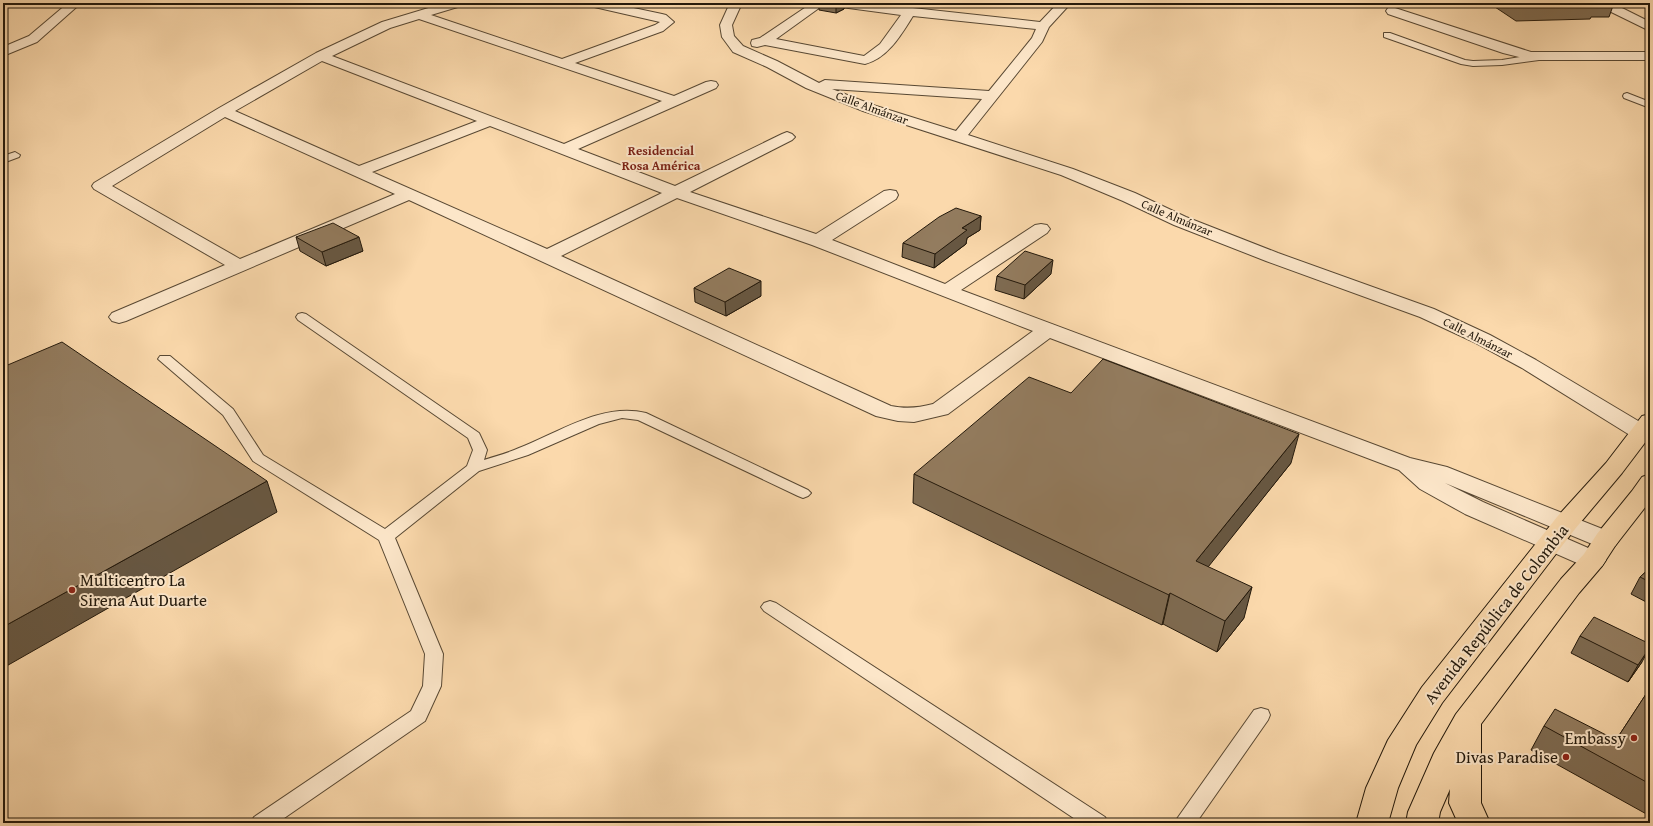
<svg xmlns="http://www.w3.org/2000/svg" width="1653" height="826" font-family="'Gentium Book Plus',serif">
<rect width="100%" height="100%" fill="#fbd9ac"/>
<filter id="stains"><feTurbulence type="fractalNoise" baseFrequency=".005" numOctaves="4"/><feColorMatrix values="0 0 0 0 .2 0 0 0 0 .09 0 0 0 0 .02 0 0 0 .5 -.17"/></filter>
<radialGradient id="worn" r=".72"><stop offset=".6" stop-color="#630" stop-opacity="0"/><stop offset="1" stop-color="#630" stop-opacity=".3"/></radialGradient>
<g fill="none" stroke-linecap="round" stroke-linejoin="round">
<defs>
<path id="lane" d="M1384 33H1390L1465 60 1473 61 1502 60 1539 54 1543 57 1539 60 1502 65 1473 66 1461 64 1384 37Z
M1627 93 1650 102V108L1624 98 1623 96 1624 94Z
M15 152 20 155 19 157 3 163V156Z
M302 313 306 314 479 433 487 450 484 460C496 456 508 453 519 448 558 433 602 402 646 413L808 490 811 493 808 496 803 498 798 496 638 420 622 418 599 424 528 455 479 471 395 538 443 654 441 686 425 721 277 823H251L254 817 411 711 423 686 425 654 379 540 253 461 223 415 158 359 160 356H170L233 409 263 455 385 529 467 466 473 450 468 438 298 320 296 317 298 314Z
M770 601 776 603 1105 817 1108 823H1081L764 611 761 607 764 603Z
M1261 708 1268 710 1270 715 1268 720 1196 823H1174L1254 710Z"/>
<path id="street" d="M68 3H81L37 42 3 56V47L29 36Z
M445 3H463L461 6 431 15 562 59 655 25 660 22 590 6 588 3H610L662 14 666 15 674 22 663 31 575 63 674 96 706 82 711 81 716 82 718 85 716 88 578 149 675 186 782 134 787 132 792 134 795 137 792 140 690 192 816 234 884 191 890 190 896 191 898 195 896 199 832 240 945 284 1035 225 1041 224 1047 225 1050 229 1047 233 961 290 1410 458 1447 467 1615 534 1619 540 1615 546 1606 548 1597 546 1445 483 1483 502 1602 554 1606 560 1602 566 1593 569 1584 566 1465 514 1420 489 1399 470 1050 338 948 414 914 422 898 421 876 416 409 200 126 321 119 323 112 321 109 317 112 313 225 265 94 189 92 186 94 183 219 108 316 53 382 22ZM419 19 662 101 564 144 332 56 390 28ZM322 61 477 121 359 166 235 111ZM225 117 395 194 240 259 112 186ZM490 126 662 193 547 249 372 172ZM677 198 812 245 1033 331 933 404C918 408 906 409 891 406L561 256Z
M730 3H742L732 25 734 36 743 46 777 61 819 83 825 80 989 91 1032 38 1036 29 913 16C901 35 888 58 865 64L765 45 757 47 752 46 751 43 752 40 760 38 812 3H826L776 39 864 56 880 44 901 15 841 7 837 6 835 3H867L1040 22 1058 3H1071L1049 27 1042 42 968 135 1073 169 1135 193 1186 217 1278 253 1434 309 1490 335 1536 360 1650 428V443L1633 437 1522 368 1476 343 1420 317 1266 261 1174 225 1123 201 1061 175 863 111 806 88 767 67 733 52 722 37 720 25ZM832 89 982 99 956 131 873 105Z
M1597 3H1612L1650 22V31L1599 6Z
M1392 7 1531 52H1650V60H1531L1503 53 1388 14 1386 11 1388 8Z"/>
<path id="primary" d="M1650 414V436L1622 473 1575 529 1442 703 1416 745 1398 788 1388 823H1356L1366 788 1388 740 1422 687 1557 517 1606 463 1642 416Z
M1650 474V501L1615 546 1602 566 1579 593 1481 724V803L1490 823H1458L1449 803 1450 789 1440 812 1438 823H1406L1408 812 1434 753 1456 714 1561 579 1584 554 1597 534 1632 491 1642 477Z"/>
</defs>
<use href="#lane" stroke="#584833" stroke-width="2"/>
<use href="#street" stroke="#584833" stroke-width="2"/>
<use href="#primary" stroke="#22180b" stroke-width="2"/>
<use href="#lane" fill="#fce6c9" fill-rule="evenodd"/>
<use href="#street" fill="#fce6c9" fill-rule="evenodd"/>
<use href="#primary" fill="#fbd9ac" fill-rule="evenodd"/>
</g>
<path fill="#7e6b52" stroke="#22180b" d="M780 3H810L803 7Z
M819 3H844V9L836 13 819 10Z
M1489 3H1614L1609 17H1591L1590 19 1516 21Z
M981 216 980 230 967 238 966 244 934 268 902 257 903 243Z
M296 237 363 251 326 266 300 251Z
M1051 274 1024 299 995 290 997 276Z
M694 288 761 296 726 316 695 302Z
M1071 393 1291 463 1208 566 1244 618 1217 652 1163 624 1162 625 913 503 914 474Z
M1650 568V604L1631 594 1640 577Z
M1580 636 1642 662 1628 682 1571 653Z
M1650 688V816L1531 750 1544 726 1616 740Z"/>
<path fill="#675742" stroke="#22180b" d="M803 3H810L803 7Z
M840 3H844V9L836 13V5Z
M981 216 980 230 967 238 966 244 934 268 935 254 962 228Z
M359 237 363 251 326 266 322 252Z
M1053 260 1051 274 1024 299 1025 285Z
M761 281V296L726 316 725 302Z
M1299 434 1291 463 1189 591 1196 561Z
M267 481 277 512 3 668V627Z
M1252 587 1244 618 1217 652 1225 621Z
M1170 593 1163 624 1162 625 1169 595Z
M1650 647 1642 662 1628 682 1638 665Z"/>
<path fill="#937c5f" stroke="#22180b" d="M823 3H840L836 5Z
M1516 3H1593L1595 4 1521 6Z
M956 208 981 216 962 228 967 230 935 254 903 243 939 217Z
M333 223 359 237 322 252 296 237Z
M1025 251 1053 260 1025 285 997 276Z
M729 268 761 281 725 302 694 288Z
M62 342 267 481 3 627V367Z
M1103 359 1299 434 1196 561 1252 587 1225 621 1170 593 1169 595 914 474 1029 377 1071 393Z
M1650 568V582L1640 577Z
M1594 617 1650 644V647L1638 665 1580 636Z
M1650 688V784L1544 726 1555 709 1616 740Z"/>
<g fill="#8f2418" stroke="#fce6c9" stroke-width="1.5">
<circle cx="72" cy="590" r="4"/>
<circle cx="1634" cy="738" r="4"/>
<circle cx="1566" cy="757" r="4"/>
</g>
<g text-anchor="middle" stroke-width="4" stroke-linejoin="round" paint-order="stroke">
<g font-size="12" fill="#22180b" stroke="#fce6c9">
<text transform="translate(872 108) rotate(20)" y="4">Calle Almánzar</text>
<text transform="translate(1177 218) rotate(23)" y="4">Calle Almánzar</text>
<text transform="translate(1478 338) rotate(27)" y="4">Calle Almánzar</text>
</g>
<g font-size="13" font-weight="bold" fill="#7a1f14" stroke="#fce6c9">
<text x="661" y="155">Residencial<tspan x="661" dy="15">Rosa América</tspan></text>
</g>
<g font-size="17" fill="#22180b" stroke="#fce6c9" text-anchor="end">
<text x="80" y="586" text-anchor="start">Multicentro La<tspan x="80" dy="20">Sirena Aut Duarte</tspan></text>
<text x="1626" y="744">Embassy</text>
<text x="1558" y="763">Divas Paradise</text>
</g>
<g font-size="17" fill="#22180b" stroke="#fce6c9">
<text transform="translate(1496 614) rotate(-52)" y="6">Avenida República de Colombia</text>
</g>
</g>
<rect width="1653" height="826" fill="none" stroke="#fbd9ac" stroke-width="16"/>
<rect x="4" y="4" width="1645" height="818" fill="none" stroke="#22180b" stroke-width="2"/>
<rect x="8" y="8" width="1637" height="810" fill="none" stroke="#22180b"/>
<rect width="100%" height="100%" filter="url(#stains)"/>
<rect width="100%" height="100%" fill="url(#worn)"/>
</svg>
